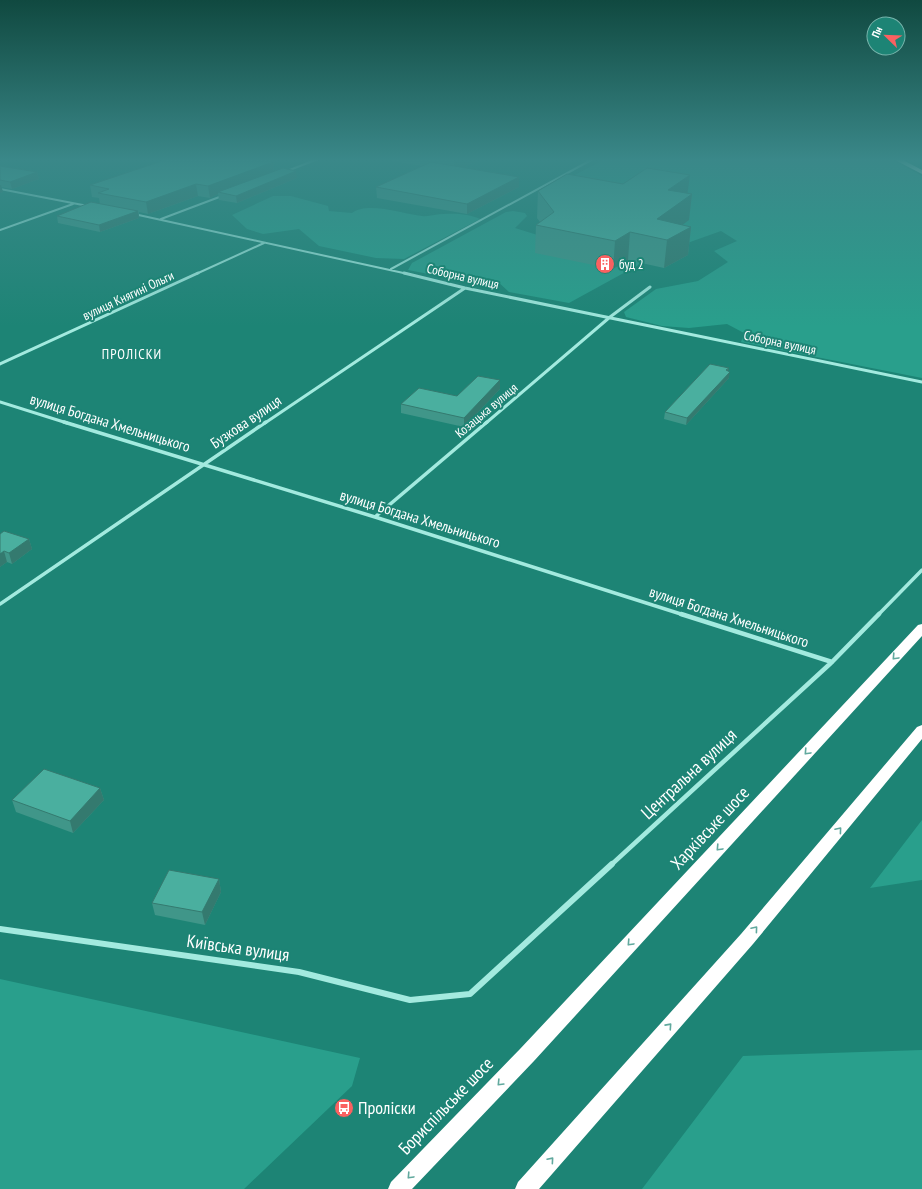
<svg xmlns="http://www.w3.org/2000/svg" width="922" height="1189" font-family="'PT Sans Narrow',sans-serif">
<rect width="100%" height="100%" fill="#1d8475"/>
<path fill="#299f8c" d="M605 159H891L922 176V378L741 342 744 333 727 324 689 328 662 326 626 317 624 312 656 289 698 281 728 262 714 251 737 241 721 231 662 252 569 303 509 292 496 280 454 279 408 270 412 263 506 212 513 211 525 213 527 216 515 228 560 242 573 176Z
M273 196H291L328 206 329 211 352 213C367 201 404 214 422 216 429 217 436 214 444 214 454 213 471 214 480 219L404 259 376 258 319 246 299 229 263 234 247 229 232 215Z
M922 820V880L870 888Z
M0 979 360 1058 352 1086 244 1189H0Z
M922 1050V1189H642L743 1056Z"/>
<g fill="none" stroke-linecap="round" stroke-linejoin="round">
<path stroke="#a3eadf" stroke-width="2" d="M287 171 318 159
M0 189 88 206
M134 214 408 274
M161 219 222 196
M0 230 73 204
M391 269 593 159
M196 274 264 243"/>
<path stroke="#a3eadf" stroke-width="3" d="M404 273 465 288 922 382
M0 364 198 273
M0 402 67 423
M265 423 465 288
M486 423 610 317 650 287"/>
<path stroke="#a3eadf" stroke-width="3.5" d="M64 422 375 517 684 615
M375 517 487 422
M0 604 266 422
M878 615 922 570"/>
<path stroke="#a3eadf" stroke-width="4.5" d="M681 614 832 662
M611 865 832 662 879 614"/>
<path stroke="#a3eadf" stroke-width="6" d="M0 929 299 972 410 1000 470 994 612 864"/>
<path fill="#fff" fill-rule="evenodd" d="M893 159H901L922 170V174Z
M922 624V636L534 1061 412 1189H388L391 1182 520 1049 918 625Z
M922 725V739L753 944 539 1189H515L518 1182 741 934 917 727Z"/>
</g>
<path fill="#409689" d="M168 159H275L273 167 274 171 297 178 237 203 219 200 218 194 210 198 198 196 148 214 139 212V218L100 232 58 223 57 216 100 204 99 198 92 197 90 185Z
M382 159H480L463 168 519 187 467 214 377 198 376 187 422 166Z
M0 166 37 172 39 179 12 189 1 187 3 192 0 193Z
M538 191 688 194H692L689 220 682 225 691 227 688 255 664 268 628 260 613 269 535 253 536 225 540 222 537 218Z
M729 368 728 371 729 378 686 425 664 419 665 412Z
M500 389 464 427 401 413V404L457 396Z
M0 534 29 539 32 549 12 564 7 562 0 567Z
M100 788 104 800 73 833 16 812 12 800Z
M219 879 221 892 205 925 155 915 152 903Z"/>
<path fill="#347a6f" d="M272 159H275L273 167 274 173 218 192V194L210 198 208 186Z
M454 159H480L454 172Z
M296 171 297 178 237 203 236 196Z
M37 172 39 179 12 189 10 182Z
M690 175 687 197 692 194 689 220 664 239 657 219 668 190Z
M519 177V187L467 214V204Z
M196 184 198 196 148 214 146 202Z
M0 185H1L3 192 0 193Z
M138 211 139 218 100 232 99 225Z
M691 227 688 255 664 268 667 240Z
M630 232 628 260 613 269 615 241Z
M729 368 728 374 730 372 729 378 686 425 687 418Z
M500 380V389L464 427V418Z
M29 539 32 549 12 564 9 553Z
M4 551 7 562 0 567V554Z
M100 788 104 800 73 833 70 821Z
M219 879 221 892 205 925 202 912Z"/>
<path fill="#4aaf9f" stroke="#347a6f" d="M168 159H272L271 162H273L208 186 196 184 146 202 98 193 109 189 90 185Z
M431 162 519 177 467 204 376 187Z
M0 166 37 172 10 182 0 180Z
M283 168 296 171 236 196 218 192Z
M647 168 690 175 668 190 692 194 657 219 691 227 667 240 630 232 615 241 536 225 554 212 538 191 567 174 623 184Z
M91 202 138 211 99 225 57 216Z
M710 364 729 368 726 370 730 372 687 418 665 412Z
M478 376 500 380 464 418 401 404 419 388 457 396Z
M4 531 29 539 9 553 4 551 0 554V534Z
M44 769 100 788 70 821 12 800Z
M169 870 219 879 202 912 152 903Z"/>
<defs><path id="oneway-chevron" d="M-2-3.5L2.5 0L-2 3.5" fill="none" stroke-width="1.6" stroke-linecap="round" stroke-linejoin="round"/></defs>
<g stroke="#61a99e">
<use href="#oneway-chevron" transform="translate(895 657) rotate(133)"/>
<use href="#oneway-chevron" transform="translate(807 752) rotate(133)"/>
<use href="#oneway-chevron" transform="translate(839 830) rotate(-50)"/>
<use href="#oneway-chevron" transform="translate(719 848) rotate(133)"/>
<use href="#oneway-chevron" transform="translate(755 929) rotate(-50)"/>
<use href="#oneway-chevron" transform="translate(630 943) rotate(133)"/>
<use href="#oneway-chevron" transform="translate(669 1026) rotate(-48)"/>
<use href="#oneway-chevron" transform="translate(500 1083) rotate(134)"/>
<use href="#oneway-chevron" transform="translate(551 1160) rotate(-49)"/>
<use href="#oneway-chevron" transform="translate(410 1176) rotate(133)"/>
</g>
<linearGradient id="sky" x2="0" y2="1"><stop stop-color="#104940"/><stop offset="0.49" stop-color="#3a8889"/><stop offset="1" stop-color="#3a8889" stop-opacity="0"/></linearGradient>
<rect width="922" height="326" fill="url(#sky)"/>
<defs>
<symbol id="building-disc" viewBox="-11 -11 22 22"><circle r="9.5" fill="#fa6161" stroke="#1d8475"/><path d="M-4-6H4V6H1V3H-1V6H-4ZM-2.5-4.3h1.7v1.8h-1.7ZM.8-4.3h1.7v1.8H.8ZM-2.5-1h1.7V.8h-1.7ZM.8-1h1.7V.8H.8Z" fill="#fff"/></symbol>
<symbol id="bus-disc" viewBox="-11 -11 22 22"><circle r="9.5" fill="#fa6161" stroke="#1d8475"/><path d="M-5-6H5V4H4V6H2V4H-2V6H-4V4H-5ZM-3.5-4V0h7V-4ZM-3.5 1.2v1.5H-2V1.2ZM2 1.2v1.5H3.5V1.2Z" fill="#fff"/></symbol>
</defs>
<g fill-rule="evenodd">
<use href="#building-disc" x="594" y="253" width="22" height="22"/>
<use href="#bus-disc" x="333" y="1097" width="22" height="22"/>
</g>
<g text-anchor="middle" stroke-width="4" stroke-linejoin="round" paint-order="stroke">
<g font-size="13" fill="#fff" stroke="#1d8475" text-anchor="start">
<text x="619" y="269">буд 2</text>
</g>
<g font-size="13" fill="#fff" stroke="#1d8475">
<text transform="translate(463 276) rotate(13)" y="5">Соборна вулиця</text>
<text transform="translate(128 295) rotate(-25)" y="5">вулиця Княгині Ольги</text>
<text transform="translate(780 342) rotate(12)" y="5">Соборна вулиця</text>
<text transform="translate(486 410) rotate(-40)" y="5">Козацька вулиця</text>
</g>
<g font-size="14" letter-spacing="1" fill="#fff" stroke="#1d8475">
<text x="132" y="359">ПРОЛІСКИ</text>
</g>
<g font-size="15" fill="#fff" stroke="#1d8475">
<text transform="translate(246 422) rotate(-34)" y="5">Бузкова вулиця</text>
<text transform="translate(110 423) rotate(17)" y="5">вулиця Богдана Хмельницького</text>
<text transform="translate(420 519) rotate(17)" y="5">вулиця Богдана Хмельницького</text>
<text transform="translate(729 617) rotate(18)" y="5">вулиця Богдана Хмельницького</text>
</g>
<g font-size="18" fill="#fff" stroke="#1d8475">
<text transform="translate(689 774) rotate(-43)" y="6">Центральна вулиця</text>
<text transform="translate(710 828) rotate(-47)" y="6">Харківське шосе</text>
<text transform="translate(238 948) rotate(8)" y="6">Київська вулиця</text>
<text transform="translate(446 1106) rotate(-46)" y="6">Бориспільське шосе</text>
</g>
<g font-size="18" fill="#fff" stroke="#1d8475" text-anchor="start">
<text x="358" y="1114">Проліски</text>
</g>
</g>
<g transform="translate(886 36) rotate(293)"><circle r="19" fill="#1d8475" stroke="#77b5ac"/>
<path d="M0-3L7 15L0 10L-7 15Z" fill="#fa6161"/>
<text y="-6" font-size="11" font-weight="bold" text-anchor="middle" fill="#ffffff">Пн</text>
</g>
</svg>
